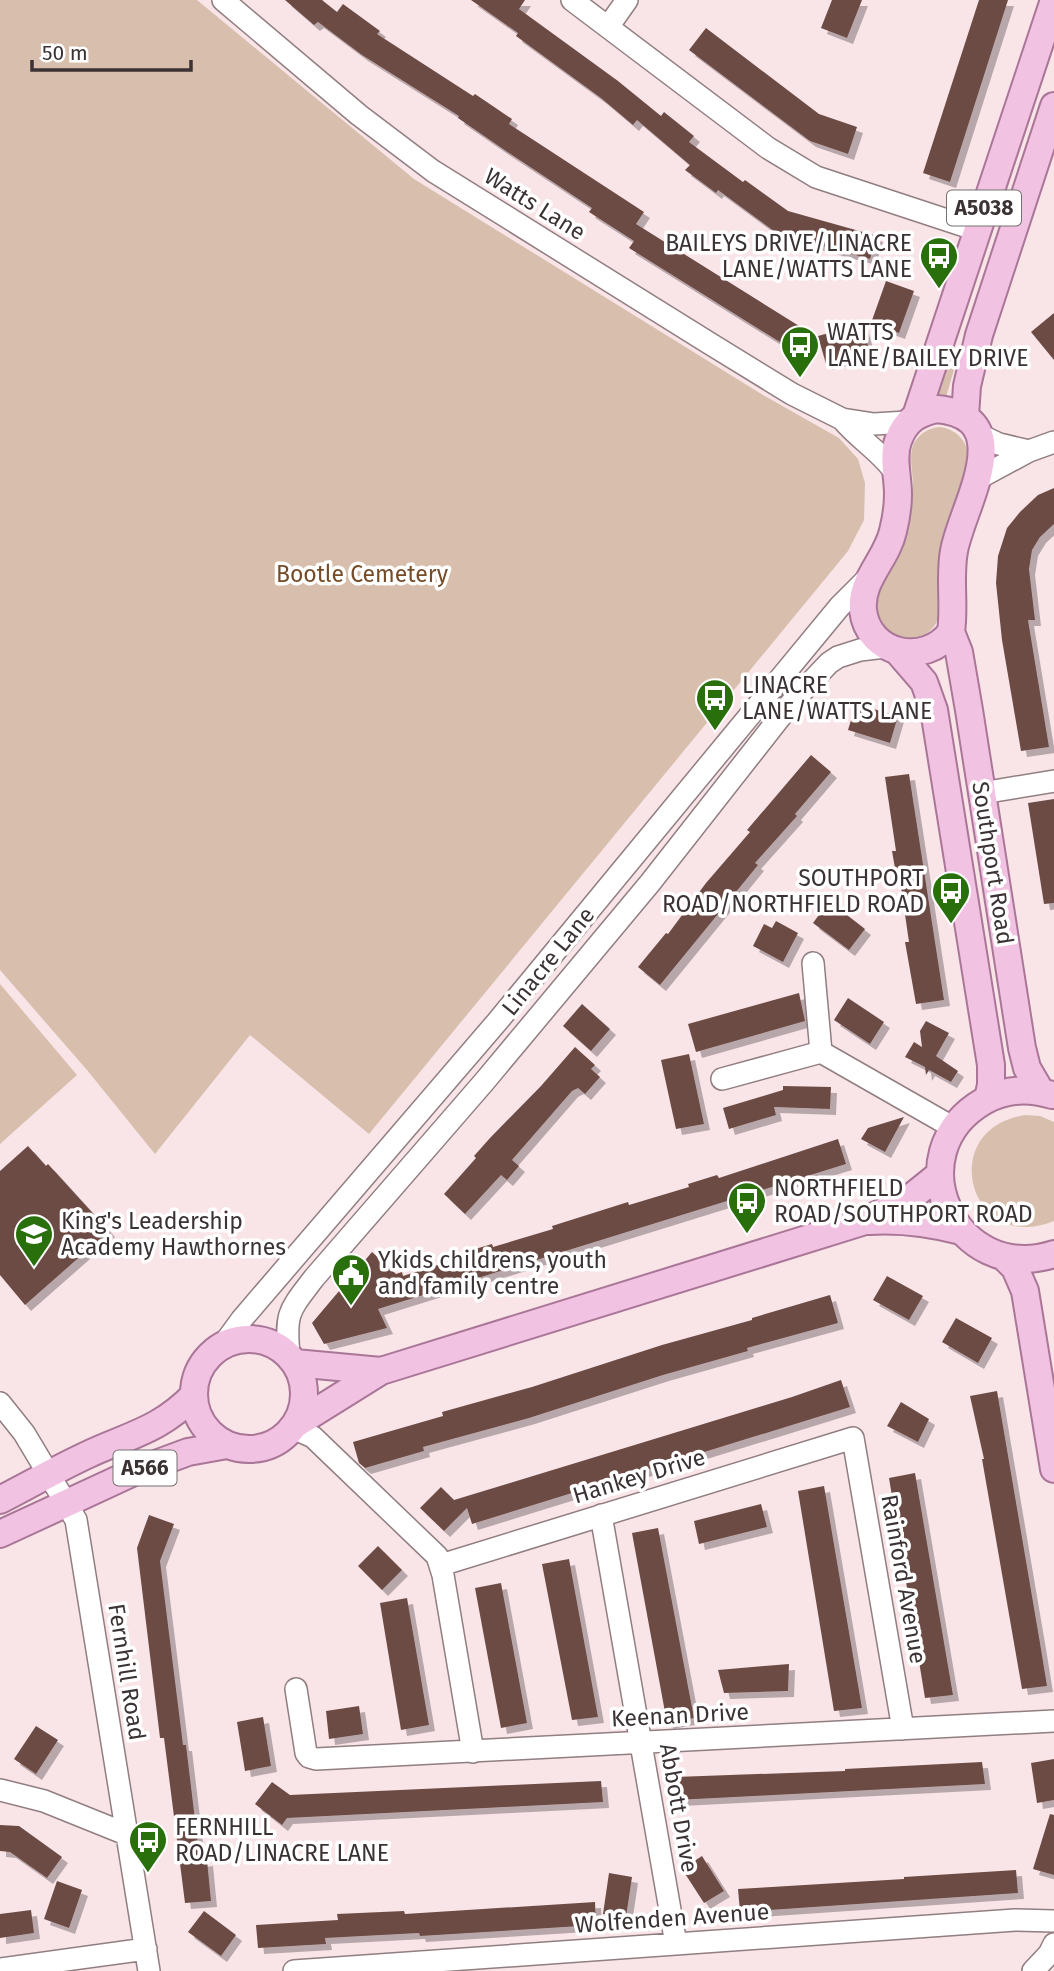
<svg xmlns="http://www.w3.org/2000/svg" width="1054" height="1971" font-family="'Fira Sans',sans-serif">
<defs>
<filter id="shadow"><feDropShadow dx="6" dy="6" stdDeviation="0" flood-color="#0004"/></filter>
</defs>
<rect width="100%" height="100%" fill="#f9e4e8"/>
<path fill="#d8bfad" d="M0 0H197L414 179 763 395 839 438 858 459 865 483 864 520 848 551 369 1134 250 1035 155 1154 87 1070 0 970Z
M950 350 959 353 946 397 935 395Z
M940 427C955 429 966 439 968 454 971 482 950 509 944 536 939 559 946 609 935 625 929 635 914 641 903 640 887 637 876 620 874 605 873 591 888 575 895 563 899 555 902 546 905 538 910 521 912 503 913 485 913 472 908 456 914 443 920 433 929 428 940 427Z
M0 984 77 1075 0 1144Z
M1026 1115 1040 1116 1054 1122V1221C968 1256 935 1127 1026 1115Z"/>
<path fill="#6d4c45" filter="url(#shadow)" d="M285 0H322L337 12 343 4 380 31 377 34 473 96 475 94 512 119 509 124 644 212 636 224 812 334 799 354 629 248 634 241 589 212 592 208 503 149 458 118 459 116 362 55 318 22 314 25Z
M471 0H525L519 9 618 81 661 116 664 112 694 136 689 142 743 182 745 180 788 211 877 236 870 259 778 234 718 190 716 193 685 170 690 165 637 120 633 125 601 98 516 36 518 33Z
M832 0H862L847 38 821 28Z
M979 0H1008L950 182 923 173Z
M706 28 819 114 857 127 848 154 810 141 689 50Z
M886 281 914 291 899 333 871 323Z
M1054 313V360L1031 332Z
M862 324 870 353 826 364 818 336Z
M1054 488V524L1040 537 1032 550 1029 569 1035 620H1028L1049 747 1021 751 1002 640 996 583 998 556 1007 528 1020 512 1038 495Z
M856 704 898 716 890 743 848 730Z
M811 755 831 772 795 814 797 816 755 863 758 865 660 985 638 967 666 933 668 934 706 883 750 832 747 830Z
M909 774 944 1000 916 1004 905 942H909L900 880H897L892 851H896L885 777Z
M1054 799V903L1044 904 1028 803Z
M829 901 865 929 849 950 813 923Z
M776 921 798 933 783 962 753 946 764 924 772 928Z
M799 993 805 1021 696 1052 688 1024Z
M848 998 884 1022 870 1044 834 1020Z
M582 1004 610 1029 591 1051 563 1026Z
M926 1021 949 1033 936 1056 958 1071 951 1082 929 1070 926 1075 925 1067 905 1057 914 1042 922 1047 920 1031Z
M575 1047 595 1065 591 1069 600 1077 585 1094 578 1088 572 1091 512 1160 519 1166 507 1180 501 1175 465 1214 444 1194 476 1158 474 1156 490 1138 541 1086Z
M689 1054 704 1124 676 1129 661 1060Z
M783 1086 831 1087 830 1109 774 1107 776 1115 729 1129 723 1108 783 1090Z
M904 1117 885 1152 861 1139 868 1128Z
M838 1139 846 1164 378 1309 387 1328 324 1344 312 1323 372 1252 396 1274 402 1272 403 1276 463 1257 462 1253 492 1244 493 1247 553 1229 552 1226 628 1202 629 1205 689 1187 688 1184 717 1175 719 1178Z
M28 1146 46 1166 48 1164 109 1231 25 1305 0 1275V1171Z
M887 1276 923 1296 909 1320 873 1300Z
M830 1295 838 1323 747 1348 748 1351 663 1375 529 1418 423 1447 424 1451 365 1468 359 1463 353 1442 443 1416 442 1412 532 1387 662 1345 752 1320V1318Z
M956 1318 992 1338 978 1363 942 1342Z
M841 1380 850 1407 472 1524 467 1508 444 1531 420 1508 441 1487 454 1500 792 1397Z
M997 1391 1040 1643 1047 1686 1022 1689 982 1459H984L970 1396Z
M901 1402 929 1419 918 1442 887 1426Z
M915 1473 953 1695 925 1698 889 1478Z
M824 1486 862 1708 834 1711 798 1491Z
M761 1504 767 1527 699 1544 694 1521Z
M149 1515 174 1524 160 1561 183 1745H186L200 1861 207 1860 211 1901 185 1903 164 1738H160L137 1548Z
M658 1528 694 1718 667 1723 632 1533Z
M378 1546 402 1570 382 1590 358 1566Z
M569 1559 598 1717 572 1720 542 1564Z
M501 1583 527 1723 501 1728 475 1588Z
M407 1598 429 1725 401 1730 380 1603Z
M789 1664 788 1691 724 1693 718 1670Z
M359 1706 363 1734 329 1739 326 1711Z
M263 1717 271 1766 245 1771 237 1722Z
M36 1726 58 1740 36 1774 14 1759Z
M1054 1759V1800L1037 1803 1031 1763Z
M982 1762 985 1784 676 1800 675 1777 845 1771V1769Z
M601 1781 603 1802 287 1818 282 1825 255 1804 272 1782 290 1795Z
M1050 1814 1054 1815V1875L1033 1869Z
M0 1825 19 1826 62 1857 47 1878 10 1852 0 1851Z
M702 1856 724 1891 704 1903 682 1869Z
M1016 1870 1018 1893 740 1912 738 1889 904 1879V1877Z
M609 1873 632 1877 626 1917 603 1914Z
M57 1881 82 1890 69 1928 44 1919Z
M595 1902 596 1925 420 1936 419 1933 325 1938 326 1944 258 1948 256 1925 338 1920 337 1914 404 1911 405 1914Z
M31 1910 34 1933 0 1938V1914Z
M204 1911 236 1935 221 1956 188 1932Z"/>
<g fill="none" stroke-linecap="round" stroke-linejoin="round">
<defs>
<path id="minor" d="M223 0 359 115 433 171 709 343 792 394 842 419 874 424 907 422
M572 0 768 148 816 177 977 230
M608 27 627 0
M842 419C859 440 882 452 897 475
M978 434 999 444 1029 451
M979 478 1029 451 1054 442
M982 793 1054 781
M813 963 821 1052
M722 1079 821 1052 954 1128
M223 1345 242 1319 497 1022 840 606 870 576
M289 1355C285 1312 289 1311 314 1278L484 1082 650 883 792 702 829 663 838 657 860 650 885 647
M0 1403 24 1433 76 1520 149 1971
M293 1428 313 1437 437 1556 443 1575 473 1752
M601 1515 676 1944
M441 1565 853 1438 903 1729
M296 1689 306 1753 309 1757 316 1759 1054 1721
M0 1790 44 1801 126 1834
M0 1969 146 1949
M294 1971 1015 1920 1054 1921
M1033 1971 1049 1954 1054 1944"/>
<path id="major" d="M937 409C1021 417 962 506 954 551 949 578 955 605 951 632 925 667 868 655 863 610 860 580 887 559 893 531 896 519 898 506 898 494 898 476 892 458 898 441 905 421 917 413 937 409Z
M916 416 1054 0
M965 416 967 386 979 335 1054 106
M951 632 959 652 969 710 1022 1048 1027 1068 1041 1092
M899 653 924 682 934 710 991 1065V1085L988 1099
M1052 1095C1029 1088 1005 1089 984 1101 894 1153 955 1286 1054 1254
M870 1221C902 1219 930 1223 961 1231
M1005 1258 1015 1268 1025 1291 1054 1469
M194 1394a55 55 0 1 1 110 0a55 55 0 1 1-110 0Z
M295 1363 381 1371
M296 1424 381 1371 865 1221 909 1199 940 1174
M0 1500C29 1485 57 1469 87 1455 129 1435 159 1431 194 1395
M0 1534 134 1472 188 1452 227 1445"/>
</defs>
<use href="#minor" stroke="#917e81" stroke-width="24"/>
<use href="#major" stroke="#aa7697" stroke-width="30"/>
<use href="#minor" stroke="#fff" stroke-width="21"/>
<use href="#major" stroke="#f1c2e1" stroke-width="26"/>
</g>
<defs>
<symbol id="bus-pin" viewBox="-11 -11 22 30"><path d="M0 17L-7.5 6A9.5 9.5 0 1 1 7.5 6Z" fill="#296f0b" stroke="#fff"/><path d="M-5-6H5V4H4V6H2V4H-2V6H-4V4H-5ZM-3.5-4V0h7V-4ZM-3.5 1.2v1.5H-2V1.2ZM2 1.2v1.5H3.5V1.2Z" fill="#fff"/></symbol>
<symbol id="school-pin" viewBox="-11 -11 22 30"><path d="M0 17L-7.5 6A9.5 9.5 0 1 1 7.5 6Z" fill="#296f0b" stroke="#fff"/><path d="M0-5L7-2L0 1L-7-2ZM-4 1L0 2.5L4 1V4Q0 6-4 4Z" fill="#fff"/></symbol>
<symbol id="civic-pin" viewBox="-11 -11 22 30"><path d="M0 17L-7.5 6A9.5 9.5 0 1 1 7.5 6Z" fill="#296f0b" stroke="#fff"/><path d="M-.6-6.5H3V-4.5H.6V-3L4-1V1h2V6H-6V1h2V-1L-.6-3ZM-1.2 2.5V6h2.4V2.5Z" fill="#fff"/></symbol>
</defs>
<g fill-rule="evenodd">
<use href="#bus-pin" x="917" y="234" width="44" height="60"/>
<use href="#bus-pin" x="778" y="323" width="44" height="60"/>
<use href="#bus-pin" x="693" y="676" width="44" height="60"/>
<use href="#bus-pin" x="929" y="869" width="44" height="60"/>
<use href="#bus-pin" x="725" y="1179" width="44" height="60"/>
<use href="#school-pin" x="12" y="1212" width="44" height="60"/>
<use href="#civic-pin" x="329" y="1251" width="44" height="60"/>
<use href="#bus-pin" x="126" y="1818" width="44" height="60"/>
</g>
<g text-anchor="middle" stroke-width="7" stroke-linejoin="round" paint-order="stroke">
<g fill="#fff" stroke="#757070" stroke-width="2">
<rect x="947" y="190.5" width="74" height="35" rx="5"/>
<rect x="113.5" y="1450.5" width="63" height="35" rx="5"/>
</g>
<g font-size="21" font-weight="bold" fill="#3a3233">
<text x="984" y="215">A5038</text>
<text x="145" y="1475">A566</text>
</g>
<g font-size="23" fill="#3a3233" stroke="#fff">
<text transform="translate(535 204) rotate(32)" y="8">Watts Lane</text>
<text transform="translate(993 863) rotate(81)" y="8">Southport Road</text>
<text transform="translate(548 961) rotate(-51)" y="8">Linacre Lane</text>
<text transform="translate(639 1476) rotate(-17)" y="8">Hankey Drive</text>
<text transform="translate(904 1579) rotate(80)" y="8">Rainford Avenue</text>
<text transform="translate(127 1672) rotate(81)" y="8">Fernhill Road</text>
<text transform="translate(680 1715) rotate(-3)" y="8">Keenan Drive</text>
<text transform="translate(679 1808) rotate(80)" y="8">Abbott Drive</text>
<text transform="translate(672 1918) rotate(-4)" y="8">Wolfenden Avenue</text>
</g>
<g font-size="23" fill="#3a3233" stroke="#fff" text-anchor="start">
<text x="912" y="251" text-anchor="end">BAILEYS DRIVE/LINACRE<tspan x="912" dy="26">LANE/WATTS LANE</tspan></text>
<text x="827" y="340">WATTS<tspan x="827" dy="26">LANE/BAILEY DRIVE</tspan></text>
<text x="742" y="693">LINACRE<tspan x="742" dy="26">LANE/WATTS LANE</tspan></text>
<text x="924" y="886" text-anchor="end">SOUTHPORT<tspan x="924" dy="26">ROAD/NORTHFIELD ROAD</tspan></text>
<text x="774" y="1196">NORTHFIELD<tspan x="774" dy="26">ROAD/SOUTHPORT ROAD</tspan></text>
<text x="61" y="1229">King's Leadership<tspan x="61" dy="26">Academy Hawthornes</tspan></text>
<text x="378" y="1268">Ykids childrens, youth<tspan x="378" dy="26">and family centre</tspan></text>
<text x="175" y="1835">FERNHILL<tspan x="175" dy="26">ROAD/LINACRE LANE</tspan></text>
</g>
<g font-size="23" fill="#764b27" stroke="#fff">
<text x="362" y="582">Bootle Cemetery</text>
</g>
</g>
<path d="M32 60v10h159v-10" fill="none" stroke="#3a3233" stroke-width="3.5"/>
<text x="42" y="60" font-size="21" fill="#3a3233" stroke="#ffffff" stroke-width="5" paint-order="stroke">50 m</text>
</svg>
